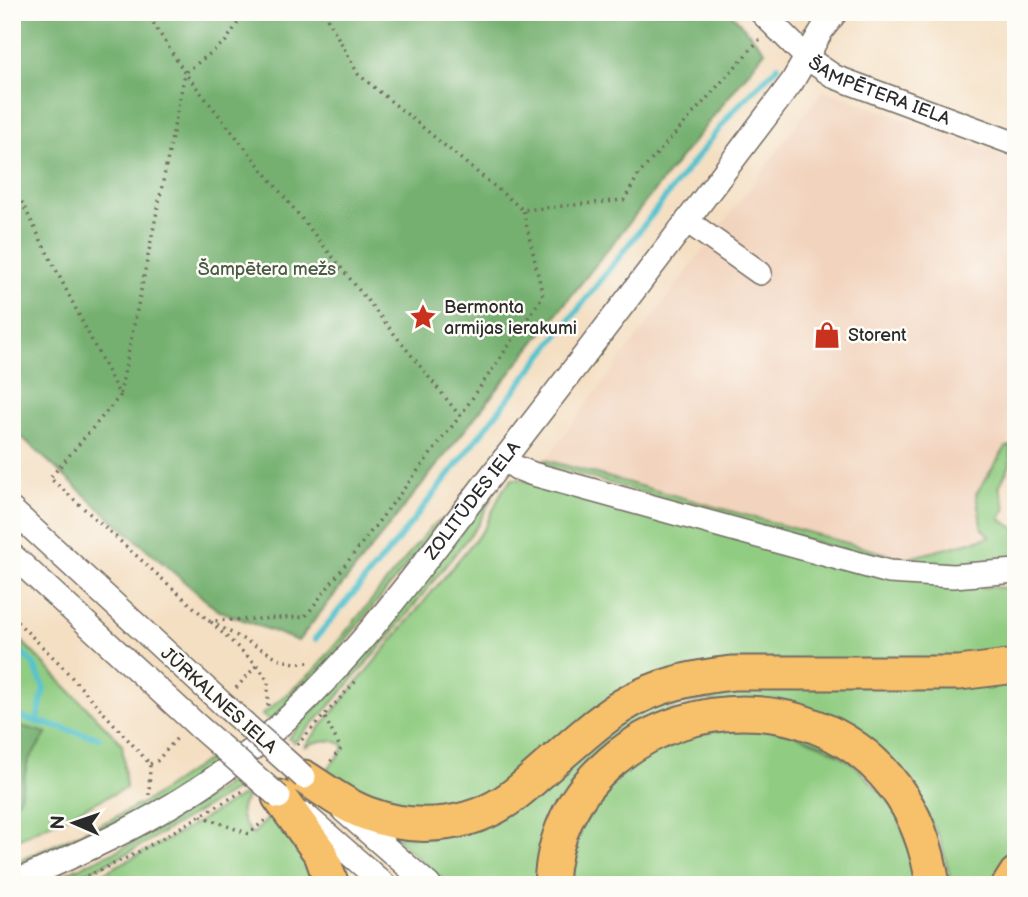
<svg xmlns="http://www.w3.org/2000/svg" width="1028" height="897" font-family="'Balsamiq Sans',sans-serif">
<rect width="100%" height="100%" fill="#fdfcf7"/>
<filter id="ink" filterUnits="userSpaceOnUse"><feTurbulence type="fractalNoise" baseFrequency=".0143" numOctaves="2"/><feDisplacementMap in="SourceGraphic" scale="14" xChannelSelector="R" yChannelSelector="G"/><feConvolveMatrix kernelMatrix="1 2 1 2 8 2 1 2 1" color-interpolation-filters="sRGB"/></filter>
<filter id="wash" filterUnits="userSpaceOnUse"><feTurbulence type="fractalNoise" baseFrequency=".00686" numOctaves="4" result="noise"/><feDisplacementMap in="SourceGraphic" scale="28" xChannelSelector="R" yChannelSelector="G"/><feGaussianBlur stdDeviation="1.57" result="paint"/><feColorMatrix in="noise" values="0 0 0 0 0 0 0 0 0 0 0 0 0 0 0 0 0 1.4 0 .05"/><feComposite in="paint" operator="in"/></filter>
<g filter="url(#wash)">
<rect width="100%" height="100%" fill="#f4dfc3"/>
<path fill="#f2d4be" d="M823 90 1016 160V431L977 494 991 537 905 559 545 460Z"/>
<path fill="#90cc81" stroke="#5e7c56" stroke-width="2" d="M1010 446V465L999 487 1006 508 1000 519 1016 529V561L990 565 907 564 830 546 542 464 545 460 905 559 990 537 982 528 976 494 1006 447Z
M512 479H519L950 586 1016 588V655L985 659 726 662 467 807 386 809 326 771 343 750V745C330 737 317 741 304 747L484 529 502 491Z
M492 493 493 495 478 525 388 638 329 707 294 743 288 738 369 650Z
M445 518 323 668 269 721 262 715 314 671 431 527Z
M12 631 122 744 126 788 12 842Z
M1016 676V850L993 885H952L940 839 908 780 709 700 685 704 656 715 537 885H449L394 837 424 836 610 727 693 689Z
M742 725 791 733 823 745 855 765 895 808 922 885H566L568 850 586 815 616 775 664 741Z
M208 759 215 765 183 787 121 823 12 871V864L110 820 150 799Z
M233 781 240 787 126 854 58 885H40L127 846 169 823Z
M247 793 249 795C235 809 240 822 253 834L271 815 274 819 278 816 282 819 320 885H80L167 840Z"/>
<path fill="#74b06f" stroke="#506e4d" stroke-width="2" d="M12 12H730L765 51 298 641 217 610 98 507 12 428Z
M12 724 47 733 28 761 20 796 12 812Z"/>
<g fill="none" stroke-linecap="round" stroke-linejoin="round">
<path stroke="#56c3cd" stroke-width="6" d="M315 639 394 545 733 111 778 66
M12 642 34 665 44 688 37 722
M12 715 99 738"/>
</g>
</g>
<g filter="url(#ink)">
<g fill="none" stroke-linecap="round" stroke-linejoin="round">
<defs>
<g id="minor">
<path id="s1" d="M761 12 807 58 835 77 1016 144"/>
<path d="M687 221 760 273"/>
<path d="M504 459 517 468 533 474 889 572 953 576 1016 571"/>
<path d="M12 510 225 706"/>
<path d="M12 555 199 727"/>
<path d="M344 811 429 885"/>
<path d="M305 815 385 885"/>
<path id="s2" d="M12 883C91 849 169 814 237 761 337 685 411 579 487 481 590 349 691 216 792 82L822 30 836 12"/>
</g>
<path id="highway" d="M304 777C325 790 345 806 368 814 419 833 478 826 519 791 553 763 585 730 622 706 656 685 694 677 733 673H959L1016 666
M279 797 321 854 332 885
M551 885C553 835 574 793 612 761 694 690 828 697 895 787 916 815 928 851 933 885
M1009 885 1016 874"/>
</defs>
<use href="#minor" stroke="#716a60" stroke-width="26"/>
<use href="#highway" stroke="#716a60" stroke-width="37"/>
<path stroke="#716a60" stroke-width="3.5" stroke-dasharray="2 5" stroke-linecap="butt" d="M324 12 358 74 523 210 624 200 639 174 760 39
M12 183 120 396 50 478 209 621 305 617 460 416 185 73 146 12
M120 394 185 73 226 41 245 12
M460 416 543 296 523 210
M12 617 58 662 150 764 149 795
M211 622 282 660 295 663 312 662
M216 627 257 665 268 681V706
M236 688 257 665
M325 718 341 749 330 762
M297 745 356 681
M150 764 157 761 178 737
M201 816 249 834 266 819
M68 885 133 855 243 791"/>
<use href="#minor" stroke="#fff" stroke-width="23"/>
<use href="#highway" stroke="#f7c06b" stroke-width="33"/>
<defs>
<path id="minor-bridge" d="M225 706 304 777
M199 727 279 797"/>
</defs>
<use href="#minor-bridge" stroke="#716a60" stroke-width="26" stroke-linecap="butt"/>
<use href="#minor-bridge" stroke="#fff" stroke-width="23"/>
</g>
</g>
<defs>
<symbol id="sight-bare" viewBox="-9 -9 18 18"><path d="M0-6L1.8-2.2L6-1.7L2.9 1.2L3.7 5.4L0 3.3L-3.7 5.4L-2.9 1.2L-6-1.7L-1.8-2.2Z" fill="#c8321e" stroke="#fdfcf7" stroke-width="2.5" paint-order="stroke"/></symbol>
<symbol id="shop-bare" viewBox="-9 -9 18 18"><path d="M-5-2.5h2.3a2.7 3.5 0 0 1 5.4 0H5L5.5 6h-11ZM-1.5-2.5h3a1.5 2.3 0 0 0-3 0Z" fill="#c8321e" stroke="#fdfcf7" stroke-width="2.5" paint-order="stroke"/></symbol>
</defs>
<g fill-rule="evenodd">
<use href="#sight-bare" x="404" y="298" width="38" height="38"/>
<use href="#shop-bare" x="808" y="316" width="38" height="38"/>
</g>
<g text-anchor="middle" stroke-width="5" stroke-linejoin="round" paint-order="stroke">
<g font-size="18" fill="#2b2b2b" stroke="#fdfcf7">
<text dy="6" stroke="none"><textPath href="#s1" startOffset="145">ŠAMPĒTERA IELA</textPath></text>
<text dy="6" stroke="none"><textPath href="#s2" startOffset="609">ZOLITŪDES IELA</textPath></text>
<text transform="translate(219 700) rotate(42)" y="6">JŪRKALNES IELA</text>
</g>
<g font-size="18" fill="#495b45" stroke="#fdfcf7">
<text x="267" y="275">Šampētera mežs</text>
</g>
<g font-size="18" fill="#2b2b2b" stroke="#fdfcf7" text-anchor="start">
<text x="444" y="313">Bermonta<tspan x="444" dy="21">armijas ierakumi</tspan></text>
<text x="848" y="341">Storent</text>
</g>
</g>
<rect width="1028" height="897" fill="none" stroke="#fdfcf7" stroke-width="42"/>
<g transform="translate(74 823) rotate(272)" stroke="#fdfcf7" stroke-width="5" paint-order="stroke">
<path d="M0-5L12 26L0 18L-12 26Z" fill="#2b2b2b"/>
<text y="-10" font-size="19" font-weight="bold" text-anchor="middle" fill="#2b2b2b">N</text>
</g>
</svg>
